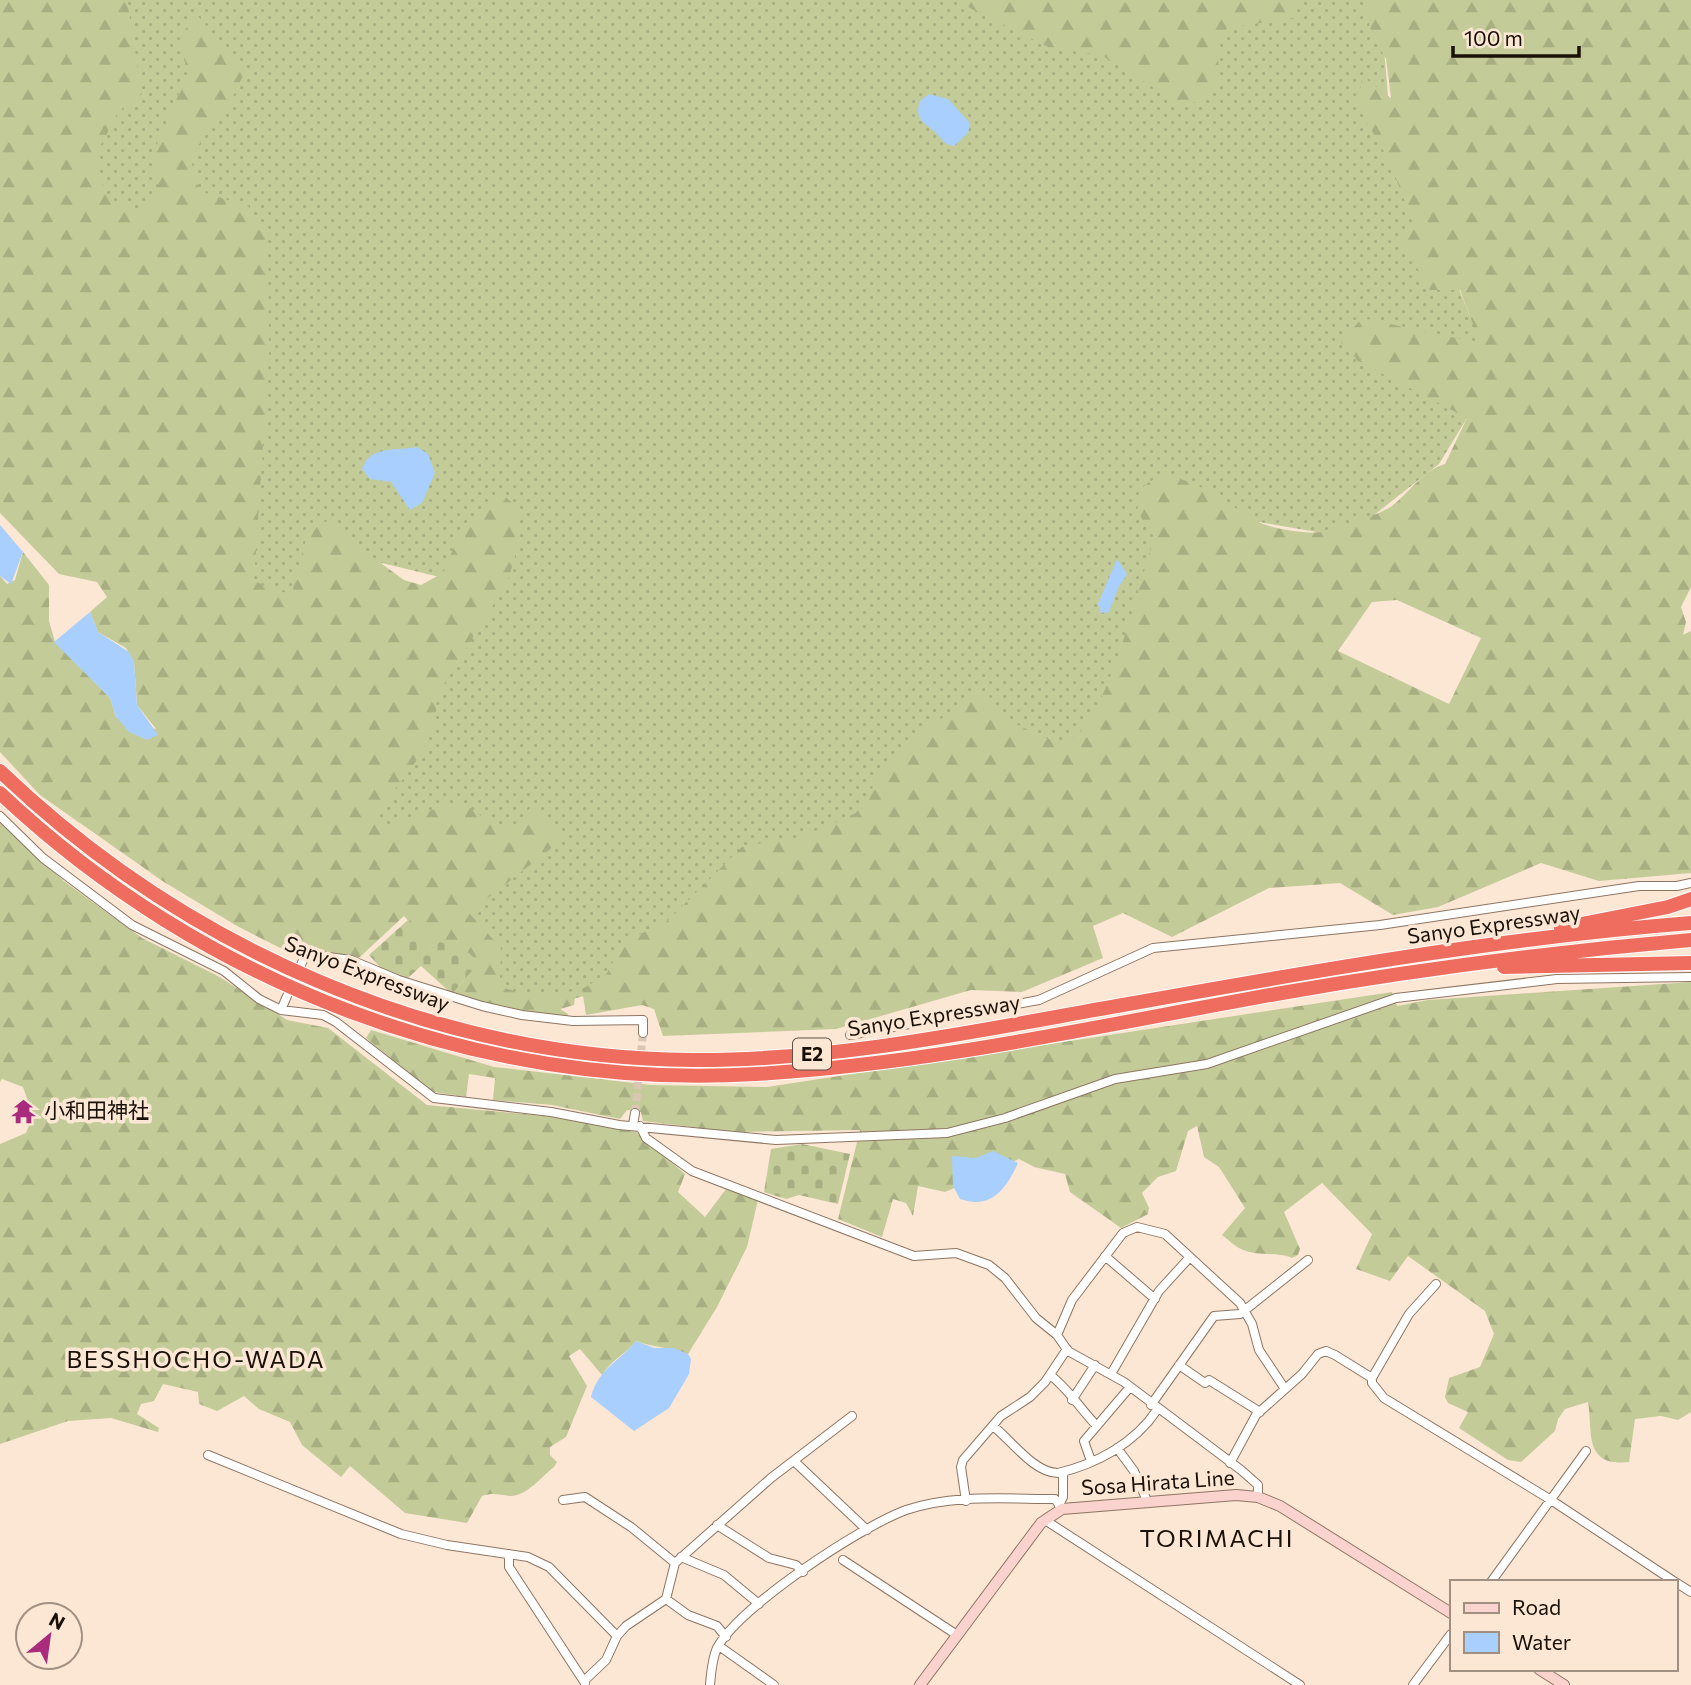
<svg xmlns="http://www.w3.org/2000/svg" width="1691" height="1685" font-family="Commissioner,'Noto Sans JP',sans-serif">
<defs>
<pattern id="grass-dots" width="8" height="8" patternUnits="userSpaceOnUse" patternTransform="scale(1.75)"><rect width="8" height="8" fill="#c3cc98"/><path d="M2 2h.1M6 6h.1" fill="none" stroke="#a7ae82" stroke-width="1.8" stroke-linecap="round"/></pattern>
<pattern id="forest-firs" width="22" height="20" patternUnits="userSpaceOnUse" patternTransform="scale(1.75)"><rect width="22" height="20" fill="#c3cc98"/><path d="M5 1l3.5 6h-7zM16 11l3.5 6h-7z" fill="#a7ae82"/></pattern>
<pattern id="cemetery-stones" width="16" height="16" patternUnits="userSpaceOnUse" patternTransform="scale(1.75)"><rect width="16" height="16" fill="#c3cc98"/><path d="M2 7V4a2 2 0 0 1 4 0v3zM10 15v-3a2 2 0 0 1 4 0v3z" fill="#a7ae82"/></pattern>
</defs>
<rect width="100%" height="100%" fill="#fce6d4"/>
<path fill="url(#grass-dots)" d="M119 0H1380L1390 120 1485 353 1467 418 1439 464 1346 537 1189 510 1080 746 851 833 606 990 551 1005 492 989 378 845 367 818 485 588 324 549 303 617 248 589 109 222 81 168Z"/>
<path fill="url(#forest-firs)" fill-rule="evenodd" d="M0 0H127L142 94 118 112 98 151 99 176 106 193 117 203 135 209 153 204 158 185 152 165 156 146 187 74 180 36 197 15 245 72C237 86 231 103 221 116 201 143 179 158 202 192L248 206 268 238 269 357 254 580 273 591 292 593 307 535 315 525 328 521H334L360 548 404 580 421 585 443 573 463 526 492 497 504 496 519 508 515 557 507 583 436 697C441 743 399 781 374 817L385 825 461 801C479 814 494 830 518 825L530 808 563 839 469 913 501 948 500 987C527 995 548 1000 576 990L574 1005 560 1009 568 1014 567 1019 524 1013 452 994 472 971 433 949 404 916 348 968 296 938 292 954 237 926 164 882 40 795 0 752V576L7 584 15 580 23 552 49 585V621L55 642 110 698 116 717 156 729 137 705 134 662 126 648 98 632 90 612 107 597 97 582 59 574 0 513Z
M954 0H1302L1293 18 1227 28C1199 69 1251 85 1184 106L1101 55 1050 48Z
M1363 0H1691V587L1681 607 1686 622 1683 635 1691 631V873L1599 881 1541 863 1438 907 1393 915 1340 883 1269 888 1172 937 1123 913 1093 926 1103 958 1022 992 971 990 836 1029 663 1036 654 1009 642 1005 586 1015 582 989 606 975 624 941 665 923 742 847 777 840H794L856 813 891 759 926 725 950 715 971 694 989 696C999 718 1016 725 1038 734 1046 738 1059 744 1068 741 1108 725 1139 579 1155 537 1145 525 1130 506 1141 490 1169 451 1233 511 1263 524 1277 529 1307 534 1322 532 1334 530 1383 513 1392 506 1410 492 1422 471 1445 464L1467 418 1358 361 1341 342 1362 318 1480 343 1460 290H1430L1401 240 1414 226 1389 160 1358 107 1362 76 1391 98 1386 59 1372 35ZM1397 600 1481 638 1449 704 1338 651 1372 602Z
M0 823 65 882 142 938 218 976 287 1020 328 1028 427 1105 556 1117 636 1132 685 1174 678 1192 705 1217 726 1189 758 1200 747 1247 717 1307 688 1354C671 1347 654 1348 636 1341 626 1354 611 1360 602 1375L580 1349 569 1356 587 1386 566 1437 550 1447V1455L557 1462 554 1467C542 1476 527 1496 511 1496 499 1495 494 1492 482 1496L467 1523 405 1513 350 1466 341 1477 302 1445 290 1422 259 1409 244 1396 217 1411 199 1404 198 1392 163 1384 154 1401 141 1404 137 1414 159 1428 158 1432 111 1418 68 1421 0 1444V1144L26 1133 33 1115 23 1087 2 1079 0 1082Z
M1691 982V1412L1678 1420 1661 1416 1635 1419 1629 1462C1583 1467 1593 1432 1588 1402L1565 1409 1558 1419 1555 1431 1521 1462 1508 1460 1459 1428 1468 1412 1448 1403 1445 1397 1449 1378 1480 1367 1494 1334 1485 1311 1408 1256 1390 1281 1356 1269 1372 1234 1322 1183 1284 1212 1300 1249 1298 1255 1292 1258C1276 1251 1257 1257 1241 1249 1234 1246 1228 1239 1222 1235L1245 1208 1219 1167 1204 1157 1197 1126 1188 1131 1176 1171 1158 1177 1142 1193 1149 1208 1148 1214 1121 1228 1070 1192 1065 1174 1034 1167 1019 1159 945 1192 918 1186 913 1216 906 1203 893 1199 882 1237 838 1219 860 1130 733 1132 643 1121 641 1112 627 1110 620 1119 552 1105 493 1100 495 1078 469 1074 466 1097 434 1092 421 1084 366 1038 371 1030 494 1067 651 1085 767 1087 1392 992 1397 1006 1428 1000Z"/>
<path fill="url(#cemetery-stones)" d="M409 919 433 949 440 942 469 953 475 959 472 971 452 994 421 966 398 987 369 955Z
M802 1144 850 1154 838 1204 799 1195 786 1199 764 1192 771 1149Z"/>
<path fill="#a8cffe" d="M929 94 948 99 970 123 968 133 954 146C944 145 943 140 936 133 924 122 914 120 920 101Z
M417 447 428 454 435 473 422 503 410 510 391 482 370 479 362 469C370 445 397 451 417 447Z
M0 525 23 552 11 584 0 576Z
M1117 559 1127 574 1118 588 1109 612 1101 613 1098 604Z
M90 612 98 632 129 652 134 662 137 705 158 735 147 740 129 732 116 717 110 698 54 642Z
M993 1151 1018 1163C1006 1189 991 1210 960 1199L953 1186 952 1156 976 1158Z
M636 1341 654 1348H674L688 1354 691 1359 689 1374 669 1408 634 1431 591 1397C598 1369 620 1361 636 1341Z"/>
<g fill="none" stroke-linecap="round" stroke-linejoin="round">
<path stroke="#dac6b5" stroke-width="8" stroke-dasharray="8 4" stroke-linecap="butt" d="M635 1113 643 1033"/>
<defs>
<path id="street" d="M0 816 43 858 132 925 224 971 259 999 281 1010 323 1015 336 1022 434 1098 551 1112 619 1125 776 1140 947 1133 1005 1118 1115 1079 1207 1064 1396 998 1557 979 1691 977
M300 967 306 954 351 960 399 980 482 1006 522 1015 573 1021 643 1020V1033
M281 1010 287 996
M850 1035 1039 1000 1153 948 1380 925 1639 886H1677L1691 883
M633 1125 635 1113
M640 1126 646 1138 692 1171 914 1256 956 1253 989 1265 1005 1278 1036 1318 1057 1335 1068 1351 1124 1382 1241 1470 1258 1485V1497
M1105 1256 1155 1299
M1436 1284 1409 1314 1372 1378V1383L1384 1398 1551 1500 1675 1582
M1057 1335 1072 1300 1123 1233 1137 1227 1165 1234 1240 1303 1252 1324 1259 1350 1285 1389
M1179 1365 1205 1383 1209 1380 1260 1412
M1111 1374 1159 1291 1190 1257
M1050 1375C1068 1388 1081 1410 1097 1426
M1072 1400 1095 1365
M1151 1405 1214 1316 1240 1314 1308 1260
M993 1426C1011 1440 1034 1473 1058 1473 1097 1464 1135 1443 1157 1410
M1117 1448 1134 1471 1148 1503
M208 1455 401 1534 447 1545 528 1557 549 1567 617 1636
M794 1461 867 1530
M1091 1461 1084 1441 1130 1387
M1230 1463 1256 1415 1302 1374 1318 1354 1326 1351 1335 1355 1372 1378
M563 1500 585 1497 631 1527 675 1563
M966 1501 961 1467 963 1460 1001 1416 1030 1397 1045 1382 1067 1349
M1059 1505 1063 1497V1472
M1045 1520 1300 1685
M717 1525 769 1558 796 1565 803 1572
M509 1554V1567L585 1683
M681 1557 724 1575 759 1604
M843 1560 957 1635
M1491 1582 1586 1451
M1675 1582 1691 1592
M666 1599 688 1615 717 1626 726 1637
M719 1646 774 1685
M584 1681 606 1660 617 1636 626 1626 666 1599 675 1563 771 1478 852 1416
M710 1685C711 1673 712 1659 717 1648 740 1606 860 1527 906 1510 952 1494 1007 1499 1055 1499L1062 1509
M1413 1685 1451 1634"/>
<path id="secondary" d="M1539 1669 1564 1685
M920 1685 1041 1523 1062 1509 1236 1495 1258 1497 1280 1506 1451 1613"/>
<path id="highway" d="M0 771C185 948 433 1058 692 1060 835 1061 976 1031 1117 1006 1307 972 1498 938 1691 923
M0 793C201 983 478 1091 756 1074 931 1064 1103 1025 1276 994 1413 970 1552 952 1691 940
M1561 928 1668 907 1691 899
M1504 967 1691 963"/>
</defs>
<use href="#street" stroke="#8e7561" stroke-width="10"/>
<use href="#secondary" stroke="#8e7561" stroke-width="12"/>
<use href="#highway" stroke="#fff" stroke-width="16"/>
<use href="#street" stroke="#fff" stroke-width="8"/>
<use href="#secondary" stroke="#fad3cf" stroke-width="10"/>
<use href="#highway" stroke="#ef6d5f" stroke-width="14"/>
</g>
<defs>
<symbol id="temple-bare" viewBox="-9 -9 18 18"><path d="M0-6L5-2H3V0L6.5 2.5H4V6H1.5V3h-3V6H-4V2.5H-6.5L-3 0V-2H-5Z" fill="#a82b7c" stroke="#fce6d4" stroke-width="2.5" paint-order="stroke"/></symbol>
</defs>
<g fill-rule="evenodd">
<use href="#temple-bare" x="6" y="1094" width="35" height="35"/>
</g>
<g text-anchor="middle" stroke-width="7" stroke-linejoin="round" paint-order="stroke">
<rect fill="#fce6d4" stroke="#5d5045" stroke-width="2" x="793" y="1038.5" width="38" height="31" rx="5"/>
<g font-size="19" font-weight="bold" fill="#191008">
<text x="812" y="1061">E2</text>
</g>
<g font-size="21" fill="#191008" stroke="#fce6d4">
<text transform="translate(1494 925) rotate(-8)" y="7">Sanyo Expressway</text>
<text transform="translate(367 974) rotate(21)" y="7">Sanyo Expressway</text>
<text transform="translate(934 1016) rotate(-9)" y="7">Sanyo Expressway</text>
<text transform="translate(1158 1483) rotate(-4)" y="7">Sosa Hirata Line</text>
</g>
<g font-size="21" fill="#191008" stroke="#fce6d4" text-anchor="start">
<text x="44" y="1118">小和田神社</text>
</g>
<g font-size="24" letter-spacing="2" fill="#191008" stroke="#fce6d4">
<text x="196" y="1368">BESSHOCHO-WADA</text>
<text x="1217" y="1547">TORIMACHI</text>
</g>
</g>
<rect x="1450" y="1580" width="228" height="91" fill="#fce6d4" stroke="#a19082" stroke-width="2"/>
<rect x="1464" y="1603" width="35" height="10" fill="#fad3cf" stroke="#a19082" stroke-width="2"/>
<text x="1512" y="1615" font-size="21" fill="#191008">Road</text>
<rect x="1464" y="1632" width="35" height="21" fill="#a8cffe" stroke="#a19082" stroke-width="2"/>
<text x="1512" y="1650" font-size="21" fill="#191008">Water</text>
<g transform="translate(49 1636) rotate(29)"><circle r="33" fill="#fce6d4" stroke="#a19082" stroke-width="2"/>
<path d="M0-5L12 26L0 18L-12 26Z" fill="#a82b7c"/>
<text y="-10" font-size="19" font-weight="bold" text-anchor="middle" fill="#191008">N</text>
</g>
<path d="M1453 46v10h126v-10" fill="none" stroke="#191008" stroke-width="3.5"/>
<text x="1464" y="46" font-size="21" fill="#191008" stroke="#fce6d4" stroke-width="5" paint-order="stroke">100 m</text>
</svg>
